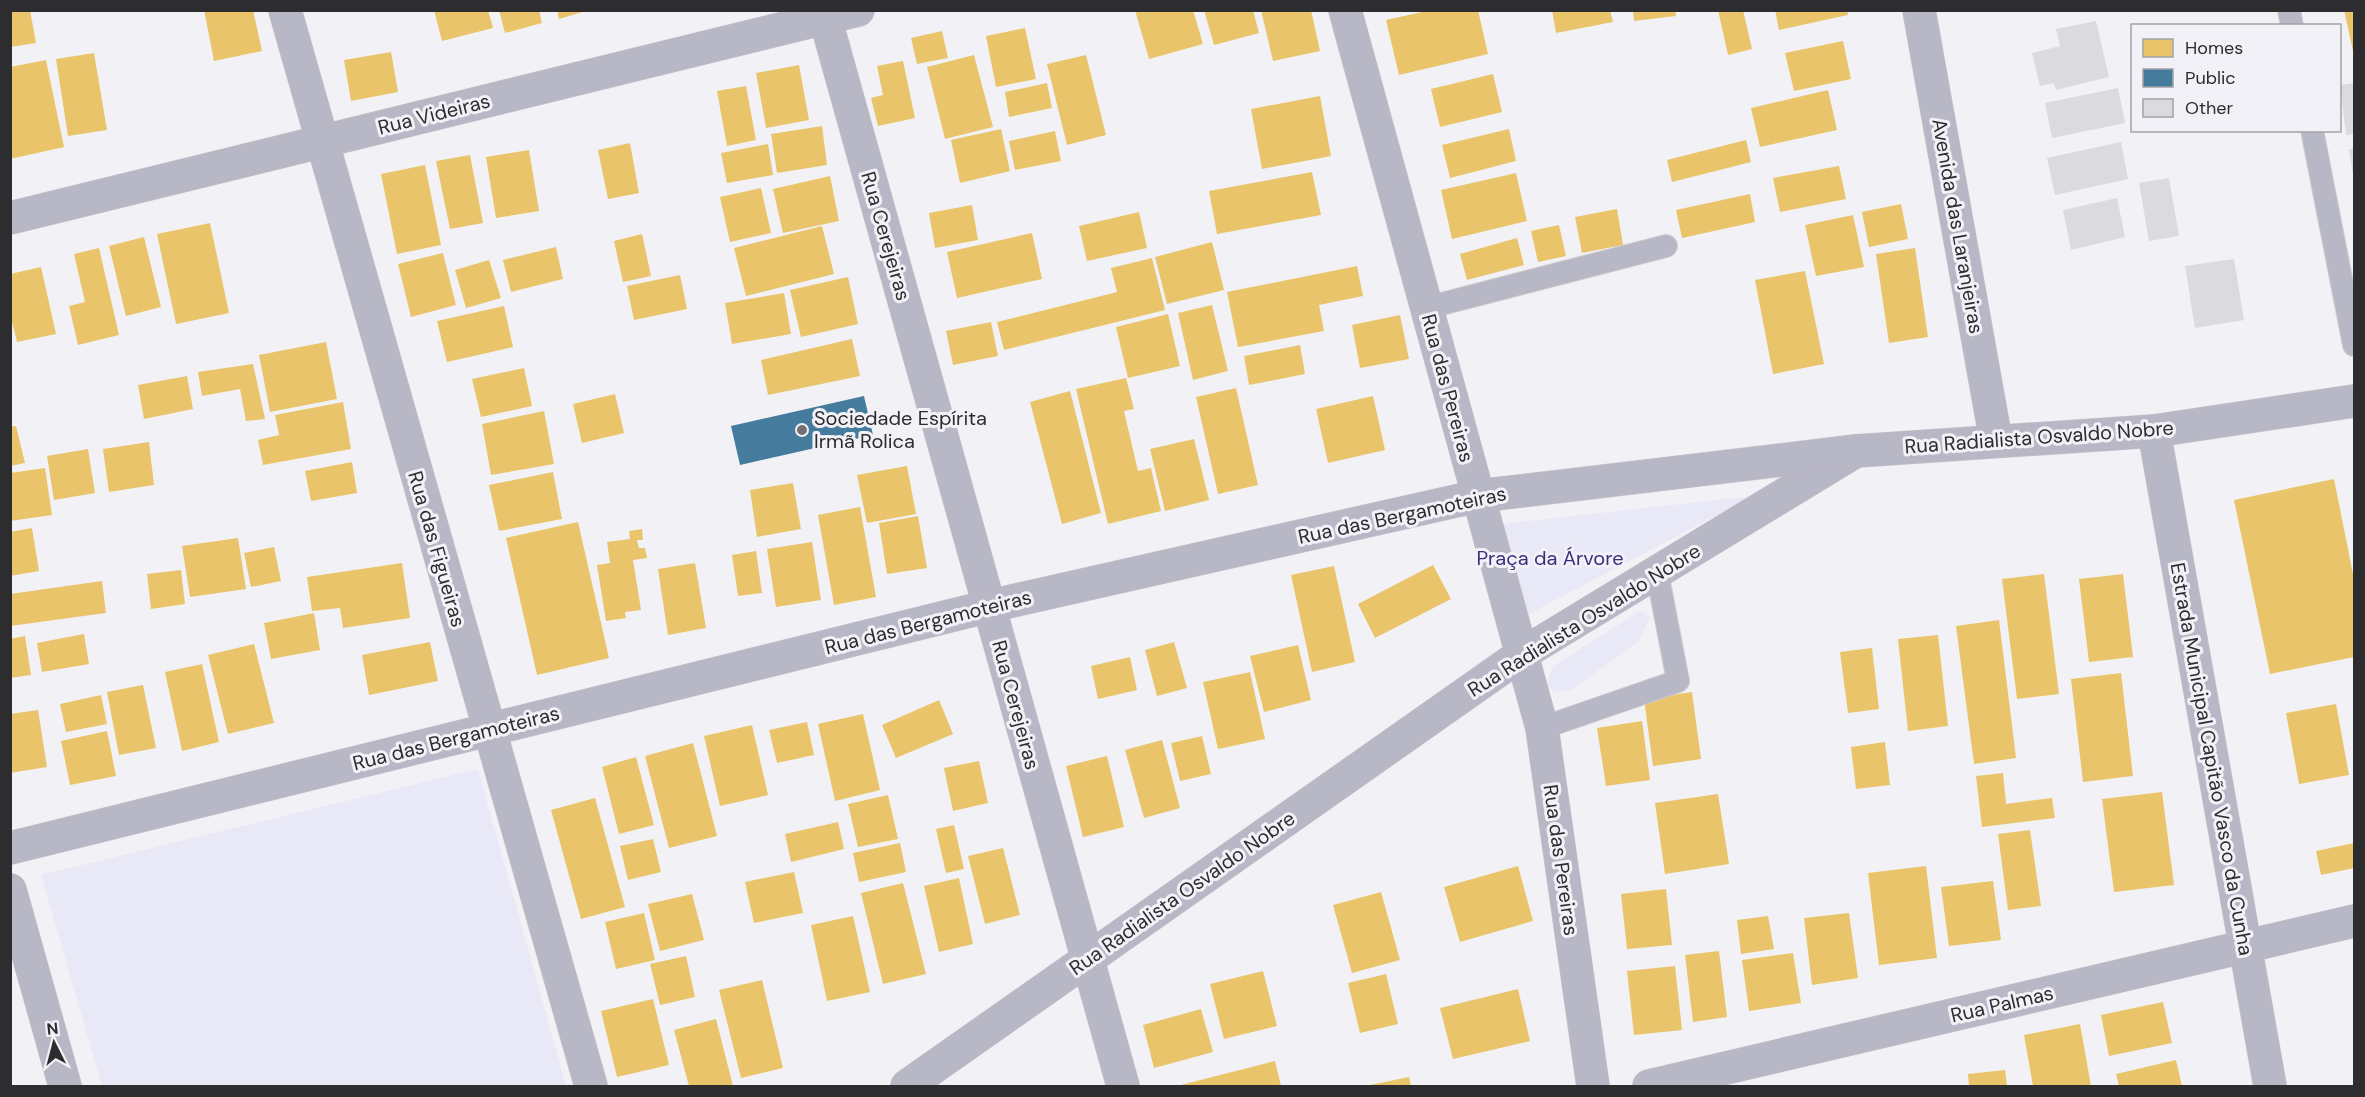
<svg xmlns="http://www.w3.org/2000/svg" width="2365" height="1097" font-family="'DM Sans',sans-serif">
<rect width="100%" height="100%" fill="#f2f2f6"/>
<path fill="#e8e8f7" d="M1753 496 1525 616 1501 524Z
M1640 611 1650 617 1639 641 1572 690 1555 692 1547 685 1552 667Z
M478 769 566 1086H102L41 875Z"/>
<path fill="#e9c46a" d="M10 10H30L36 43 10 47Z
M204 10H253L262 51 214 61Z
M434 10H488L493 28 442 41Z
M499 10H539L542 23 505 33Z
M557 10H586V11L559 19Z
M1135 10H1193L1203 44 1149 59Z
M1204 10H1253L1259 33 1214 45Z
M1261 10H1311L1320 51 1273 61Z
M1431 10H1478L1488 54 1399 75 1386 20Z
M1552 10H1610L1613 22 1556 33Z
M1633 10H1675L1676 16 1634 21Z
M1718 10H1743L1752 49 1728 55Z
M1775 10H1847L1848 15 1779 30Z
M2344 10H2354V50L2353 51Z
M1025 28 1036 79 996 87 986 36Z
M942 31 948 58 917 64 911 38Z
M1843 41 1851 79 1794 91 1785 53Z
M391 52 398 92 351 101 344 60Z
M94 53 107 130 68 136 56 59Z
M974 55 993 127 945 139 927 67Z
M1086 55 1106 135 1067 145 1047 64Z
M46 60 64 147 10 159V67Z
M903 61 915 118 878 126 871 98 883 95 877 66Z
M799 65 809 120 766 128 756 73Z
M1493 74 1502 112 1440 127 1431 89Z
M1047 83 1052 108 1009 117 1005 92Z
M746 86 756 140 727 146 717 91Z
M1828 90 1837 130 1760 147 1751 108Z
M1320 96 1331 156 1262 169 1251 109Z
M822 126 827 165 777 173 771 134Z
M1001 129 1010 171 960 183 951 140Z
M1509 129 1516 161 1450 178 1442 145Z
M1055 131 1061 161 1015 170 1009 141Z
M1746 140 1751 162 1672 182 1667 160Z
M630 143 639 193 608 199 598 150Z
M768 144 773 175 727 183 721 153Z
M529 150 539 211 496 218 486 157Z
M470 155 483 223 450 229 436 161Z
M425 165 441 245 397 254 381 174Z
M1839 166 1846 199 1780 212 1773 178Z
M1312 172 1321 215 1217 234 1209 191Z
M1516 173 1527 221 1452 239 1441 190Z
M830 176 839 221 783 233 773 189Z
M761 188 771 233 730 242 720 197Z
M1750 194 1755 222 1682 238 1676 210Z
M1901 204 1908 239 1869 247 1862 212Z
M972 205 978 240 935 248 929 213Z
M1617 209 1623 245 1582 253 1575 217Z
M1139 212 1147 248 1087 261 1079 226Z
M1853 215 1864 267 1816 276 1805 225Z
M210 223 229 313 176 324 157 234Z
M1559 225 1566 256 1538 262 1531 231Z
M822 226 834 274 746 296 734 248Z
M1032 233 1042 279 957 298 947 252Z
M642 234 651 276 623 282 614 241Z
M144 237 161 307 126 316 109 246Z
M1517 238 1524 265 1467 280 1460 254Z
M1212 242 1224 290 1167 304 1155 257Z
M556 247 563 279 511 292 503 260Z
M99 248 119 335 78 345 69 306 85 302 74 254Z
M1915 248 1928 337 1889 343 1876 254Z
M443 253 456 305 411 317 398 264Z
M1152 258 1165 310 1004 350 997 322 1117 292 1111 268Z
M489 260 501 298 466 308 455 270Z
M1357 266 1363 296 1319 305 1324 331 1238 347 1227 292Z
M41 267 56 334 17 342 10 314V274Z
M1805 271 1824 364 1773 374 1755 280Z
M680 275 687 309 634 320 627 286Z
M848 277 858 324 801 337 790 290Z
M784 293 791 334 732 344 725 303Z
M1212 305 1228 371 1193 380 1178 313Z
M504 306 513 347 447 362 437 321Z
M1168 314 1180 366 1128 378 1116 327Z
M1400 315 1409 359 1360 368 1352 325Z
M991 322 998 356 953 365 946 331Z
M852 339 860 376 768 395 761 360Z
M326 342 337 399 270 412 259 355Z
M1300 345 1305 374 1249 385 1244 356Z
M253 364 265 419 246 421 240 389 202 396 198 372Z
M524 368 532 406 481 417 472 379Z
M187 376 193 409 144 419 138 385Z
M1126 378 1134 409 1124 411 1138 471 1151 468 1161 511 1108 524 1076 389Z
M1236 388 1258 485 1218 494 1196 397Z
M1070 391 1101 513 1062 524 1030 402Z
M615 394 624 433 582 443 573 404Z
M1373 396 1385 450 1328 463 1316 409Z
M343 402 351 449 263 465 258 440 279 435 275 415Z
M544 411 554 464 491 475 482 424Z
M16 426 25 463 10 466V427Z
M1194 439 1209 500 1165 511 1150 449Z
M149 442 154 485 109 492 103 449Z
M88 449 95 493 54 500 47 456Z
M352 462 357 493 311 501 305 471Z
M907 466 916 514 867 523 857 475Z
M45 468 52 515 10 521V473Z
M553 472 562 519 499 531 489 485Z
M2334 479 2354 579V657L2270 674 2234 500Z
M793 483 801 529 757 537 750 490Z
M860 507 876 597 834 605 818 515Z
M918 516 927 568 887 574 879 523Z
M578 522 609 658 537 675 506 538Z
M32 528 39 571 10 576V532Z
M642 529 643 540H637L639 548H645L647 558 633 560 641 610 625 612 626 618 606 621 597 565 610 563 607 542 630 539 629 531Z
M238 538 246 589 190 597 182 546Z
M812 542 821 600 776 607 767 549Z
M274 547 281 581 251 587 244 553Z
M756 551 762 593 738 596 732 555Z
M402 563 410 618 343 628 340 608 312 611 307 577Z
M695 563 706 628 668 635 658 569Z
M1433 565 1451 599 1375 638 1358 604Z
M1334 566 1355 662 1312 672 1291 575Z
M181 570 185 604 151 609 147 574Z
M2044 574 2059 694 2017 699 2002 579Z
M2123 574 2133 657 2089 662 2079 579Z
M102 581 106 613 10 626V594Z
M314 613 320 650 271 659 264 623Z
M1999 620 2016 758 1974 764 1956 626Z
M84 634 89 664 42 672 37 643Z
M1938 635 1948 726 1908 731 1898 639Z
M25 636 31 675 10 678V639Z
M430 642 438 681 369 695 362 655Z
M1174 642 1187 688 1157 696 1145 650Z
M254 644 274 723 228 734 208 655Z
M1298 645 1311 700 1264 712 1250 656Z
M1872 648 1879 709 1848 713 1840 652Z
M1130 657 1137 690 1098 699 1091 666Z
M202 664 219 742 182 751 165 672Z
M1250 672 1265 739 1218 749 1203 682Z
M2121 673 2133 776 2083 782 2071 679Z
M143 685 156 748 119 755 107 692Z
M1692 692 1701 759 1653 766 1644 699Z
M101 695 107 724 66 732 60 704Z
M939 700 953 734 896 758 882 725Z
M2336 704 2349 775 2299 784 2286 713Z
M38 710 47 767 10 773V714Z
M863 714 880 790 835 801 818 724Z
M1642 721 1650 780 1606 786 1597 728Z
M807 722 814 755 777 763 769 730Z
M752 725 768 795 720 806 704 736Z
M107 731 116 776 70 785 61 741Z
M1202 736 1211 774 1180 781 1171 743Z
M1162 740 1180 808 1144 818 1125 750Z
M1885 742 1890 785 1856 789 1851 747Z
M693 743 717 836 669 848 645 756Z
M1107 756 1124 827 1083 837 1066 766Z
M636 757 654 825 619 834 602 767Z
M979 761 988 803 953 811 944 768Z
M2003 773 2006 804 2052 798 2055 818 1982 827 1976 776Z
M2162 792 2174 885 2114 892 2102 799Z
M1718 794 1729 864 1665 874 1655 803Z
M888 795 898 839 858 847 848 804Z
M595 798 625 907 581 919 551 810Z
M838 822 844 849 791 862 785 834Z
M954 825 964 869 946 873 936 829Z
M2030 830 2041 906 2008 910 1998 834Z
M653 839 661 872 628 880 620 846Z
M900 843 906 872 859 882 853 853Z
M2354 843V868L2321 875 2316 851Z
M1003 848 1020 915 985 924 968 856Z
M1518 866 1533 921 1460 942 1444 887Z
M1926 866 1937 958 1879 965 1868 873Z
M794 872 803 913 754 923 745 882Z
M959 878 973 944 939 952 924 886Z
M1993 881 2001 940 1949 946 1941 887Z
M903 883 926 974 883 984 861 893Z
M1666 889 1672 945 1627 949 1621 894Z
M1381 892 1400 960 1352 973 1333 905Z
M692 894 704 940 660 951 648 904Z
M644 913 655 960 616 969 605 922Z
M1849 913 1858 978 1812 985 1804 918Z
M853 916 870 992 827 1001 811 925Z
M1768 916 1774 949 1741 954 1737 920Z
M1719 951 1727 1017 1693 1022 1685 955Z
M1793 953 1801 1003 1749 1011 1742 960Z
M686 956 695 997 660 1005 650 964Z
M1675 966 1682 1030 1634 1035 1627 971Z
M1263 971 1277 1026 1224 1039 1210 984Z
M1386 974 1398 1024 1360 1033 1348 983Z
M762 980 783 1068 741 1078 719 990Z
M1518 989 1530 1041 1453 1059 1440 1008Z
M653 999 669 1065 617 1077 601 1011Z
M2163 1002 2172 1043 2109 1056 2101 1015Z
M1201 1009 1213 1052 1154 1068 1143 1025Z
M716 1019 733 1086H689L674 1030Z
M2080 1024 2091 1086H2033L2024 1035Z
M2176 1060 2182 1086H2119L2116 1074Z
M1275 1061 1281 1086H1177Z
M2005 1070 2007 1086H1969L1968 1074Z
M1409 1077 1411 1086H1370V1085Z"/>
<path fill="#457b9d" d="M864 396 873 435 740 465 731 426Z"/>
<path fill="#dbdbdd" d="M2096 21 2109 77 2056 90 2054 83 2040 86 2032 53 2060 46 2056 29Z
M2354 83V134L2346 135 2340 85Z
M2118 88 2125 123 2052 138 2045 103Z
M2121 142 2128 179 2055 195 2047 158Z
M2349 149H2354V175H2353Z
M2169 178 2179 236 2149 241 2139 183Z
M2117 198 2125 237 2071 250 2063 210Z
M2234 259 2244 320 2195 328 2185 266Z"/>
<g fill="none" stroke-linecap="round" stroke-linejoin="round">
<defs>
<path id="service" d="M2289 10 2292 26
M2312 130 2354 345
M1426 308 1666 246
M1542 728 1678 681 1657 572"/>
<path id="minor" d="M285 10 591 1086
M823 10 1123 1086
M1345 10 1542 728 1593 1086
M1919 10 1996 441
M10 218 858 10
M2154 431 2270 1086
M10 890 65 1086
M907 1086 1522 654 1856 451
M1649 1086 2354 921"/>
<path id="tertiary" d="M10 848 990 606 1478 496 1856 451 2154 431 2354 401"/>
</defs>
<use href="#service" stroke="#cfcfd1" stroke-width="24"/>
<use href="#minor" stroke="#cfcfd1" stroke-width="34"/>
<use href="#tertiary" stroke="#cfcfd1" stroke-width="34"/>
<use href="#service" stroke="#b8b7c6" stroke-width="22"/>
<use href="#minor" stroke="#b8b7c6" stroke-width="33"/>
<use href="#tertiary" stroke="#b8b7c6" stroke-width="33"/>
</g>
<circle fill="#727175" stroke="#f1f1f7" stroke-width="2" cx="802" cy="430" r="6"/>
<g text-anchor="middle" stroke-width="6" stroke-linejoin="round" paint-order="stroke">
<g font-size="20" fill="#2d2c2f" stroke="#f1f1f7">
<text transform="translate(434 114) rotate(-14)" y="7">Rua Videiras</text>
<text transform="translate(1958 226) rotate(80)" y="7">Avenida das Laranjeiras</text>
<text transform="translate(886 236) rotate(74)" y="7">Rua Cerejeiras</text>
<text transform="translate(1448 388) rotate(75)" y="7">Rua das Pereiras</text>
<text transform="translate(2039 437) rotate(-4)" y="7">Rua Radialista Osvaldo Nobre</text>
<text transform="translate(1402 515) rotate(-12)" y="7">Rua das Bergamoteiras</text>
<text transform="translate(437 549) rotate(74)" y="7">Rua das Figueiras</text>
<text transform="translate(1584 620) rotate(-32)" y="7">Rua Radialista Osvaldo Nobre</text>
<text transform="translate(928 622) rotate(-14)" y="7">Rua das Bergamoteiras</text>
<text transform="translate(1016 705) rotate(75)" y="7">Rua Cerejeiras</text>
<text transform="translate(456 738) rotate(-14)" y="7">Rua das Bergamoteiras</text>
<text transform="translate(2212 759) rotate(80)" y="7">Estrada Municipal Capitão Vasco da Cunha</text>
<text transform="translate(1561 860) rotate(82)" y="7">Rua das Pereiras</text>
<text transform="translate(1182 893) rotate(-35)" y="7">Rua Radialista Osvaldo Nobre</text>
<text transform="translate(2002 1004) rotate(-13)" y="7">Rua Palmas</text>
</g>
<g font-size="20" fill="#2d2c2f" stroke="#f1f1f7" text-anchor="start">
<text x="814" y="425">Sociedade Espírita<tspan x="814" dy="23">Irmã Rolica</tspan></text>
</g>
<g font-size="20" fill="#3d2e7d" stroke="#f1f1f7">
<text x="1550" y="565">Praça da Árvore</text>
</g>
</g>
<rect width="2365" height="1097" fill="none" stroke="#2d2c2f" stroke-width="24"/>
<rect x="2131" y="24" width="210" height="108" fill="#f1f1f7" stroke="#a3a2a7" stroke-width="1.5"/>
<rect x="2143" y="39" width="30" height="18" fill="#e9c46a" stroke="#a3a2a7" stroke-width="1.5"/>
<text x="2185" y="54" font-size="18" fill="#2d2c2f">Homes</text>
<rect x="2143" y="69" width="30" height="18" fill="#457b9d" stroke="#a3a2a7" stroke-width="1.5"/>
<text x="2185" y="84" font-size="18" fill="#2d2c2f">Public</text>
<rect x="2143" y="99" width="30" height="18" fill="#dbdbdd" stroke="#a3a2a7" stroke-width="1.5"/>
<text x="2185" y="114" font-size="18" fill="#2d2c2f">Other</text>
<g transform="translate(54 1043) rotate(354)" stroke="#f1f1f7" stroke-width="4.5" paint-order="stroke">
<path d="M0-4.5L10 22L0 15L-10 22Z" fill="#2d2c2f"/>
<text y="-9" font-size="16" font-weight="bold" text-anchor="middle" fill="#2d2c2f">N</text>
</g>
</svg>
